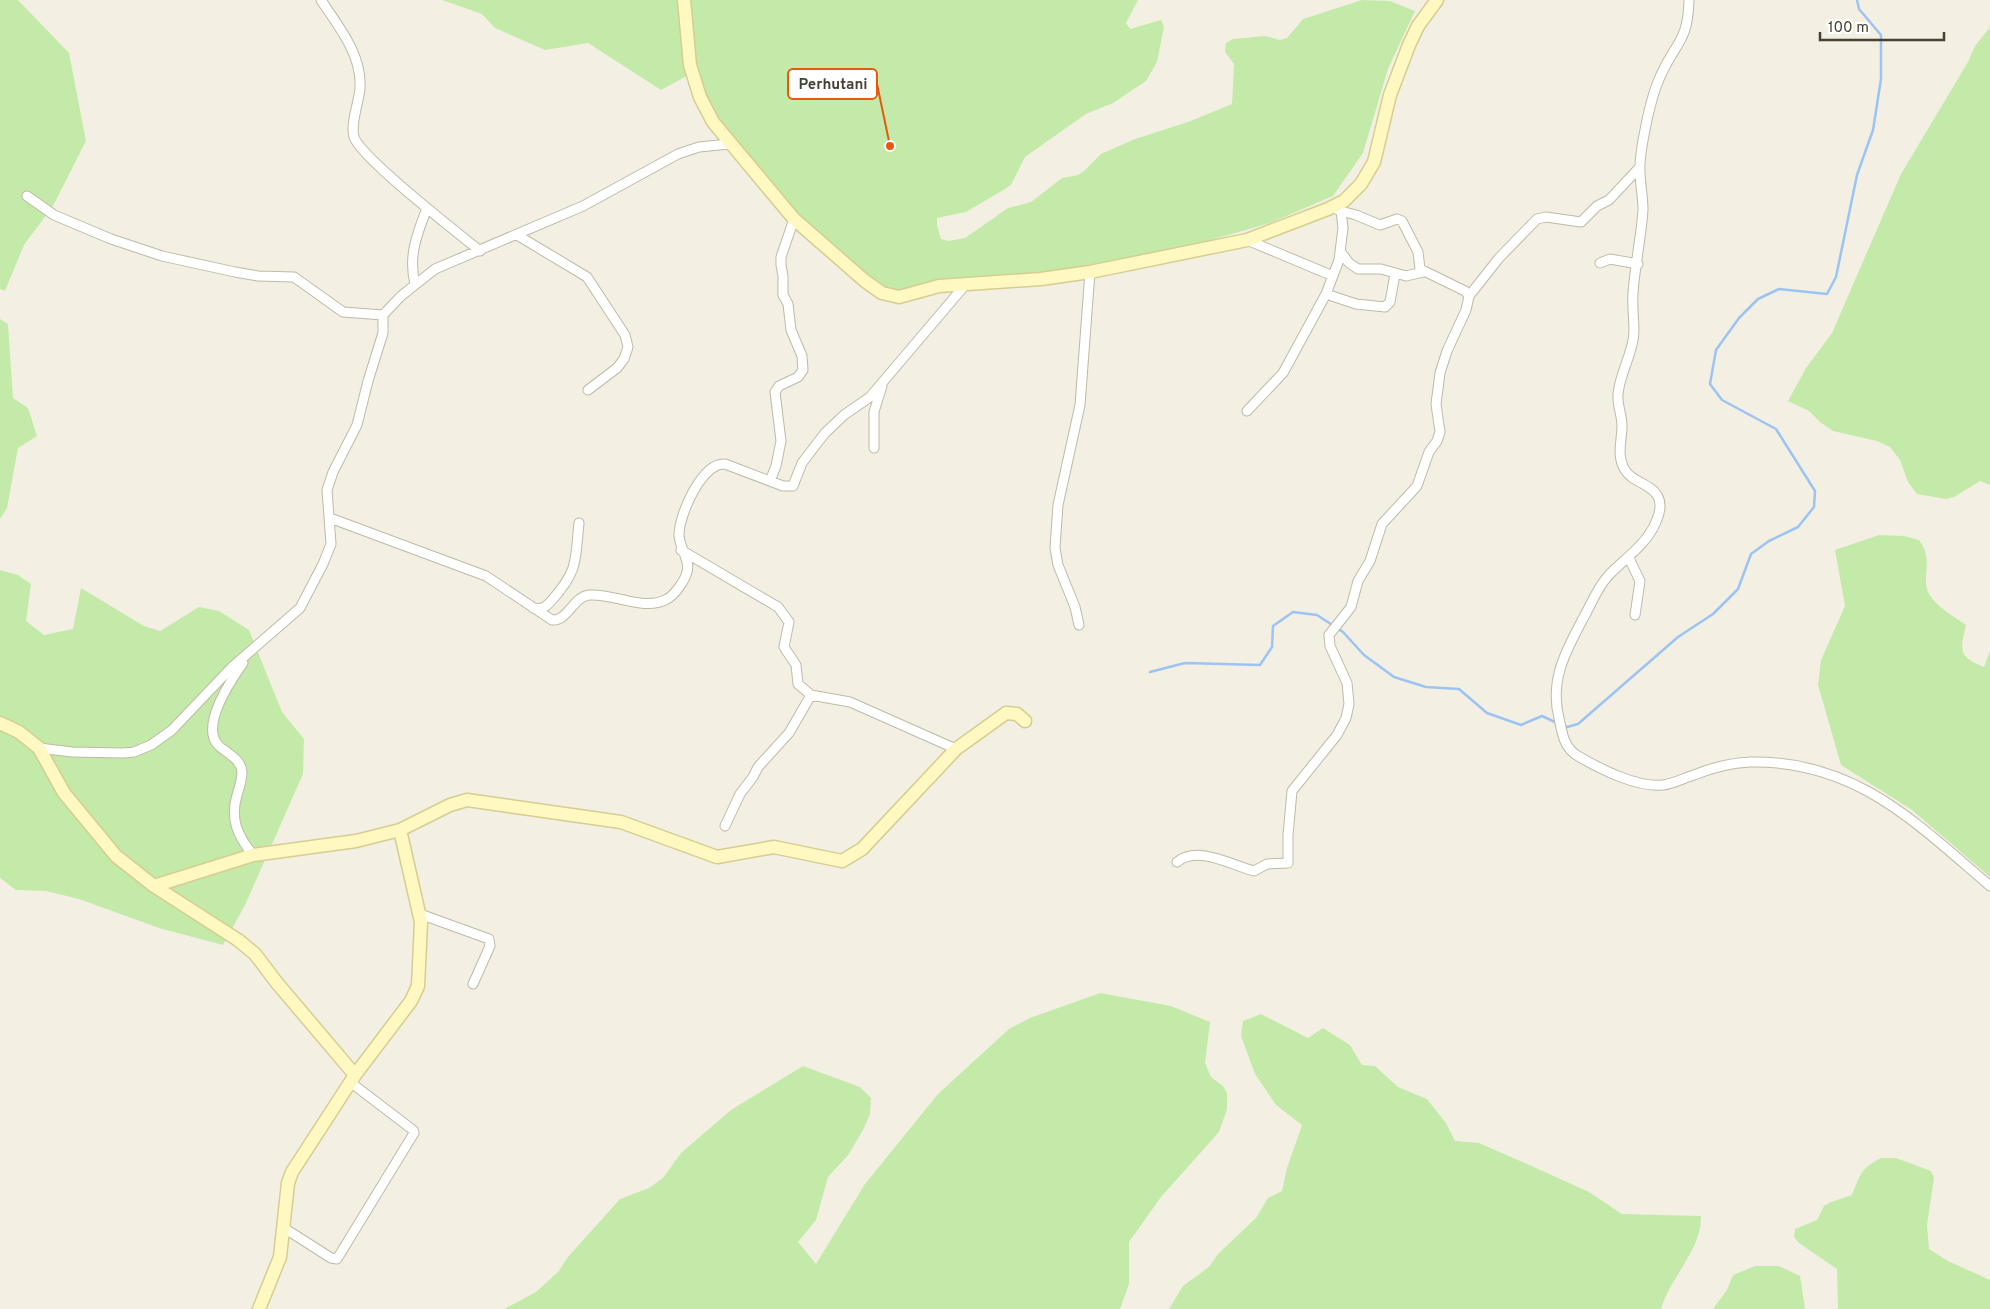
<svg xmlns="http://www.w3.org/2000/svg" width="1990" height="1309" font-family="Overpass,sans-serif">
<rect width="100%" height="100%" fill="#f3f0e3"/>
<path fill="#c4eaa9" d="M0 0H18L69 53 86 141 53 206 24 245 5 291 0 289Z
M442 0H1138L1126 23 1130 29 1161 20 1164 27 1157 62 1146 81 1113 103 1086 114 1025 157 1011 185 1005 189 966 212 937 218V225L941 239 949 241 965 238 1008 208 1031 202 1062 178 1078 175 1084 171 1101 154 1135 139 1188 122 1232 104 1234 64 1225 52 1226 43 1233 39 1265 36 1280 40 1287 38 1303 19 1362 0 1390 1 1415 11 1388 69 1363 153 1333 196 1270 223 1194 245 1097 266 888 291 821 238 761 174 710 110 696 71 661 90 588 43 545 50 495 28 482 14Z
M1990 27V485L1980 481 1954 497 1946 499 1917 494 1908 482 1900 460 1890 447 1877 441 1833 431 1820 422 1809 411 1788 401 1806 368 1832 333 1901 174 1968 62 1975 46Z
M0 319 8 324 13 398 28 408 37 436 18 448 7 508 0 519Z
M1879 535 1904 536 1919 540C1935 562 1920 577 1929 594 1937 607 1953 616 1966 625 1960 651 1958 656 1984 667L1990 651V877L1912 810 1841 765 1818 685 1821 660 1845 606 1835 550Z
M0 570 18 575 31 584 26 621 44 635 73 629 81 588 144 626 160 631 199 607 219 611 249 630 282 712 304 739 303 774 245 905 223 945 159 928 79 899 46 891 16 890 0 878Z
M1100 993 1171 1006 1210 1022 1205 1063 1211 1077 1223 1086 1227 1093V1109L1219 1132 1161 1197 1129 1242V1284L1120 1309H504L536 1292 559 1271 567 1258 620 1199 649 1188 663 1178 681 1153 731 1110 803 1066 860 1087 871 1098 870 1114 864 1128 849 1154 828 1177 816 1220 798 1242 816 1264 865 1184 938 1094 1009 1029 1030 1018Z
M1261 1014 1308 1038 1323 1028 1350 1045 1362 1065 1375 1066 1398 1087 1427 1099 1446 1123 1455 1141 1479 1143 1536 1168 1589 1192 1622 1214 1701 1216C1702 1250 1670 1277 1661 1309H1169L1183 1286 1209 1267 1218 1254 1256 1218 1268 1198 1282 1191 1287 1168 1302 1125 1276 1105 1255 1074 1241 1036 1243 1021Z
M1881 1158H1896L1931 1171 1934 1178 1927 1225 1929 1249 1948 1261 1990 1280V1309H1838L1837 1269 1799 1243 1794 1237 1795 1229 1817 1220 1824 1206 1831 1202 1852 1195C1860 1175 1861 1168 1881 1158Z
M1755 1266H1779L1800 1276 1805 1309H1713L1727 1290 1733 1275Z"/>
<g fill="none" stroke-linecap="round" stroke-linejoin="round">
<path stroke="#9bc4f4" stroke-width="2.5" d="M1150 672 1185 663 1260 665 1272 647 1273 626 1293 612 1317 615 1343 632 1364 655 1394 677 1426 687 1459 689 1487 713 1521 725 1542 716 1557 723
M1562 725 1567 727 1578 724 1678 637 1713 614 1738 589 1751 554 1769 541 1798 527 1814 507 1815 491 1776 429 1722 400 1710 384 1716 350 1739 318 1758 299 1779 289 1827 294 1836 277 1857 175 1873 130 1881 79V35L1859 9 1857 0"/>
<defs>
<path id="street" d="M321 0C338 26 362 54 360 88 359 103 350 123 354 137 361 158 458 233 480 251
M1689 0C1688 43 1675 42 1660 77 1654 90 1650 106 1647 120 1644 136 1639 155 1640 171 1640 184 1643 196 1643 210 1641 238 1635 265 1633 293 1632 306 1634 319 1634 332 1633 354 1620 372 1618 394 1617 405 1622 415 1622 426 1622 441 1616 455 1625 470 1634 487 1674 484 1655 524 1645 546 1624 559 1608 576 1598 587 1592 602 1585 615 1567 649 1549 679 1559 718 1562 733 1564 748 1578 756 1600 769 1638 788 1663 785 1673 784 1684 778 1694 775 1711 768 1731 763 1750 762 1856 760 1916 823 1990 886
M27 196 54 215 111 239 162 256 235 272 258 276 294 277 343 312 383 315
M517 235 587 277 625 335 628 347 624 359 617 368 588 390
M1247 240 1333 276
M1340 251 1349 263 1358 269H1381L1406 276 1423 272
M1600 263 1610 259 1638 264
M415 284C408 256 417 234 427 208
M1326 294 1356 304 1385 307 1390 302 1395 274
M1469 296 1499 258 1537 219 1546 217 1581 222 1597 206 1609 200 1639 168
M1247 411 1283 373 1326 294 1339 260 1343 228 1341 211 1338 210
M874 448V412L882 386
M770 481 776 466 781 441 775 392 779 386 798 377 803 370 802 356 791 330 788 304 783 295V276L781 265V257L794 219
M330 518 486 576 552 620C568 621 573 597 589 595 614 593 644 612 667 599 675 595 685 580 687 572 691 562 679 547 679 535 679 515 702 462 725 464L783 486H793L802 463 825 433 844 415 870 397 966 284
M681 550 778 607 789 622 784 647 796 665 798 684 811 695 850 702 956 749
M1629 558 1640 581 1635 615
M533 608C543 610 547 606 553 599 579 569 575 560 579 523
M1079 625 1075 607 1058 565 1055 548 1058 505 1080 405 1090 272
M243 663C231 680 199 727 219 746 228 754 241 759 242 772 242 780 239 788 237 795 230 819 237 835 253 855
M39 748 72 752 123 753 134 752 151 745 172 730 231 668 300 608 323 564 331 544 327 490 333 472 357 425 368 381 383 333V315L401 296 435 269 583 206 678 154 699 147 729 144
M725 826 740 794 753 777 758 767 789 733 811 695
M1177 862C1198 845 1231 865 1254 871L1267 864 1288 863V835L1292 791 1337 735 1346 718 1349 704 1347 683 1330 646 1329 635 1351 607 1358 581 1370 561 1382 524 1417 486 1429 452 1437 441 1440 432 1436 404 1440 373 1447 351 1466 310 1469 296 1465 291 1420 269 1418 252 1402 221 1397 219 1380 225 1356 215 1341 211
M420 914 489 939 490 946 473 984
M284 1228 331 1258 337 1259 414 1133 413 1130 350 1082"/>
<path id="secondary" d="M684 0 690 65 700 97 713 122 794 219 865 281 882 293 899 297 939 286 1041 279 1090 272 1247 240 1328 209 1344 201 1361 184 1374 162 1390 95 1409 45 1418 26 1437 0
M0 723 19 732 39 748 64 793 116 856 154 886 238 940 255 954 277 983 355 1075
M154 886 253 855 356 841 400 830
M259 1309 280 1257 288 1183 292 1172 355 1075 411 1001 418 986 421 922 400 830 450 805 467 800 621 822 717 857 774 847 842 861 862 849 956 749 1006 713 1017 714 1025 721"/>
</defs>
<use href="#street" stroke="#bfbaa5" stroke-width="11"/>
<use href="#secondary" stroke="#d6cd90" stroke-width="15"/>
<use href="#street" stroke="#fff" stroke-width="9"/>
<use href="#secondary" stroke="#fff8c1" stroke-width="12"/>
</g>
<path fill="none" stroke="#e8590c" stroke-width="2" d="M890 146L877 84"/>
<circle fill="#e8590c" stroke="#fff" stroke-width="2" cx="890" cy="146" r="5"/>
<rect fill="#fff" stroke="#e8590c" stroke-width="2" x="788" y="69" width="89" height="30" rx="5"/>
<g font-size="15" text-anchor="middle" font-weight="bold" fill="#454133">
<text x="833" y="89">Perhutani</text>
</g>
<path d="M1820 32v8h124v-8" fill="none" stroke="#454133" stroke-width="2.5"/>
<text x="1828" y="32" font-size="15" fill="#454133" stroke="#ffffff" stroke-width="4" paint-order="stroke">100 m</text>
</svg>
